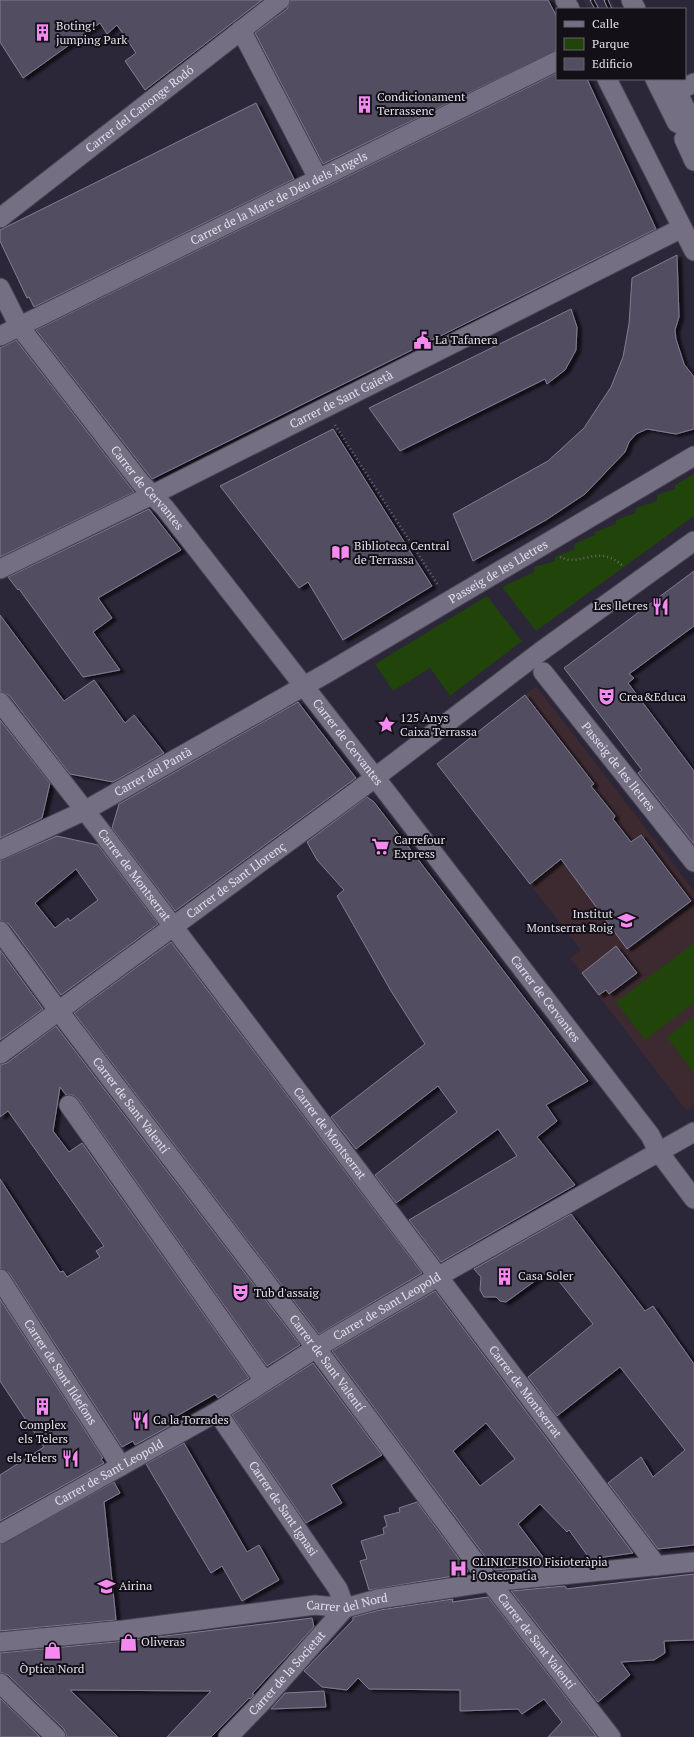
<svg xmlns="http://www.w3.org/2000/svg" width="694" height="1737" font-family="'PT Serif',serif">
<defs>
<filter id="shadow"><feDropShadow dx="4.5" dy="2.5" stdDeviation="1" flood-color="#0009"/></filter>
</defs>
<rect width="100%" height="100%" fill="#2b2638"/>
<path fill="#332c44" d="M583 0H611L616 9H588Z"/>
<path fill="#3d2a31" d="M536 686 694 891V1105L686 1110 570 958 581 950 437 764Z"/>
<path fill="#204409" d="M694 474V516L536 631 502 587 534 572V567L555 561V557L575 549 574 544 595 535V532L616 524V520L635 513 636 508 657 501V495L675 489V485Z
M487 596 522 641 450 696 430 668 393 691 375 664Z
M694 943V1003L645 1040 616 1002Z
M694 1016V1074L667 1037Z"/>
<path fill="#534d62" stroke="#827d93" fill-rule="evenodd" filter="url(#shadow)" d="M0 0H262L145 90 125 61 136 53 117 25 107 34 100 23 23 78 0 42Z
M291 0H548L557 17V50L323 164 255 33 287 9Z
M557 73V79H587L656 229 152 479 36 330Z
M256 103 294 179 34 307 29 297 27 298 0 241V230Z
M677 255 679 317 675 330 676 339 684 364 694 377V429L676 434 647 429 636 434 629 442 625 452 585 494 546 520 473 561 453 514 548 461 584 428 611 387 623 357 629 324 632 278Z
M571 309 577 327 576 350 565 370 547 384 545 379 400 451 369 408Z
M16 340 134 492 0 557V348Z
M333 429 432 586 343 640 308 582 299 588 220 486Z
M149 509 181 550 98 598 112 618 93 632 120 670 83 677 19 589 18 590 8 577Z
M694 571V626L629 674 634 678 628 683 694 771V844L638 773 642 770 564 668Z
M0 615 64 701 94 680 125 723 134 715 164 753 113 782 70 774 9 695 0 691Z
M525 695 594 784 591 786 615 816 613 819 631 842 641 835 691 901 627 949 561 859 530 884 437 764Z
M298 702 356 778 175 911 112 828 119 804Z
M0 720 50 783 42 818 0 838Z
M367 797 374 802 588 1081 546 1105 557 1121 537 1137 575 1185 441 1262 409 1220 517 1156 498 1129 396 1203 375 1175 457 1112 438 1086 356 1149 331 1117 425 1044 391 991 337 896 344 890 317 860 307 842Z
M57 836 98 845 158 924 61 995 9 924 0 920V861ZM76 869 98 900 70 921 68 918 55 928 35 903Z
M171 942 422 1273 319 1334 74 1013Z
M616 946 637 973 609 994 606 990 599 995 582 973Z
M0 950 43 1009 0 1040Z
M56 1026 300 1345 267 1366 78 1099 73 1095H66L60 1087 53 1131 69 1152 82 1143 249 1378 218 1398 215 1394 170 1420 173 1424 135 1445 133 1441 122 1447 9 1273 0 1268V1179L60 1272 63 1271 67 1277 100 1257 96 1251 104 1246 8 1111 0 1117V1065L7 1063Z
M571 1214 645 1311 653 1306 694 1364V1545L658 1549 608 1483 641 1457 653 1477 685 1450 620 1367 557 1416 528 1377 593 1324 550 1270 506 1302 500 1301 496 1297H484L480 1290 481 1277 474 1269Z
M435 1291 633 1553 590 1559 569 1530 567 1532 540 1504 518 1524 549 1565 495 1570 332 1351ZM486 1423 515 1459 480 1486 453 1451Z
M0 1299 103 1458 101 1459 104 1463 0 1521V1475L44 1447 0 1381Z
M313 1363 382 1455 331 1485 342 1503 306 1523 232 1415Z
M184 1443 247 1552 259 1545 279 1580 242 1601 222 1566 211 1573 146 1464Z
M114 1482 120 1493 104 1502 116 1620 0 1631V1545Z
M417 1502 468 1571 466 1574 369 1590 360 1561 367 1559 361 1541 384 1534 383 1528 387 1526 384 1516 400 1512 399 1508Z
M694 1574V1640L664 1641 665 1653 654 1660 621 1662 630 1675 598 1702 511 1591 565 1586 567 1589 574 1588Z
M488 1597 597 1737H548L562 1722 544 1699 522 1714 518 1709 460 1711V1690L369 1689 358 1678 347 1690 322 1687 304 1671 353 1620V1617L380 1610 453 1599 452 1602Z
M312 1618 314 1627 252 1694H254L253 1696 250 1699 249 1698 211 1737H167L211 1691 70 1690 118 1737H67L64 1729 8 1675 0 1672V1653L125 1641Z
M324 1691 326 1707 271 1709 285 1693Z
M0 1698 40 1737H0Z"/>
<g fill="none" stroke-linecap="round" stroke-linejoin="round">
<defs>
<g id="minor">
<path d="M565 0 570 9"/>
<path d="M631 0 636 9"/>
<path d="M241 30 318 178"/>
<path d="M607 79 694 251"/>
<path d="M655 79 677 123 681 121 688 137 684 139 694 161"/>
<path d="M671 79 694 126"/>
<path d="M678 91 694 83"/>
<path id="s1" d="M0 218 280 0"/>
<path id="s2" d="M0 288 19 326 141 483 165 508 388 794 650 1135 658 1151 694 1199"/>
<path id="s3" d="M0 336 557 61"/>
<path id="s4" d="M0 569 154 494 682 228"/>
<path id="s5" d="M543 672 694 862"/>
<path id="s6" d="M0 702 104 835 657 1566"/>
<path id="s7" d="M0 850 86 810 327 673 694 456"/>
<path id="s8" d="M0 931 58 1010 316 1348 490 1582 611 1737"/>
<path id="s9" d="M0 1054 356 792 540 652 694 541"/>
<path d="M69 1105 260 1375 268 1379"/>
<path id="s10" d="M0 1279 121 1466"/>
<path id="s11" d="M217 1412 338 1589 345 1608"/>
<path id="s12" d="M0 1534 217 1412 316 1348 439 1276 694 1132"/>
<path id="s13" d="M0 1642 124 1630 315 1605 345 1608 378 1599 490 1582 694 1562"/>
<path d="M0 1683 56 1737"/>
<path id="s14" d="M228 1737 261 1703 345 1608"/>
</g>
</defs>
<use href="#minor" stroke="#494454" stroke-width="21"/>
<path stroke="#6b6777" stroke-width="2.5" stroke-dasharray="1 3" stroke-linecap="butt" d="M335 425 438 585
M560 557C582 568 598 542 624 567"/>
<use href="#minor" stroke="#756f84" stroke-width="19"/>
<defs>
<path id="rail" d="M592 0 597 9
M606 0 610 9"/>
</defs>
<use href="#rail" stroke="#a39fad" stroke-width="4.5"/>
<use href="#rail" stroke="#131018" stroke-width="3" stroke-dasharray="9" stroke-linecap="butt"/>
</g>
<defs>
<symbol id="building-bare" viewBox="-9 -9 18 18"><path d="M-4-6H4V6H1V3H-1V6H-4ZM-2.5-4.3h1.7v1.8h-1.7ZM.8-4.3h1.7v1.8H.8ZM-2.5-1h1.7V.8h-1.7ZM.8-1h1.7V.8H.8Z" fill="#f589ef" stroke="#131018" stroke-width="2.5" paint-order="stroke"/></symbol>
<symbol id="civic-bare" viewBox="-9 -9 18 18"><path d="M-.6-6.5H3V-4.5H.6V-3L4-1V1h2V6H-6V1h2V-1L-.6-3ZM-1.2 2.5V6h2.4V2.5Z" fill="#f589ef" stroke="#131018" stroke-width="2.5" paint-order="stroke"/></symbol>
<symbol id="library-bare" viewBox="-9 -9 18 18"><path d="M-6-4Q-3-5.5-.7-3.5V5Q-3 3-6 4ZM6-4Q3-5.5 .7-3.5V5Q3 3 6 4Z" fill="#f589ef" stroke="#131018" stroke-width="2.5" paint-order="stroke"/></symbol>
<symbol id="restaurant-bare" viewBox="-9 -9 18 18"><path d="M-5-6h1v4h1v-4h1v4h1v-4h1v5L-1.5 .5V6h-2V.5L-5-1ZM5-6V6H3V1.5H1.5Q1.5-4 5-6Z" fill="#f589ef" stroke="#131018" stroke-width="2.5" paint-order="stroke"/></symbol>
<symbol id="theatre-bare" viewBox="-9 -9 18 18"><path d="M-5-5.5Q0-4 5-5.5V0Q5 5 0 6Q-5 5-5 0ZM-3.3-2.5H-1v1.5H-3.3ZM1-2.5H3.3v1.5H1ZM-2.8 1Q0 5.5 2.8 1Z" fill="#f589ef" stroke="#131018" stroke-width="2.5" paint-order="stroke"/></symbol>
<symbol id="sight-bare" viewBox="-9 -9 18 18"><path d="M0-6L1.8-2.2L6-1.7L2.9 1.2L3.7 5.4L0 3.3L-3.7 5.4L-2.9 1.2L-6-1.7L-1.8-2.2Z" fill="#f589ef" stroke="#131018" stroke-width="2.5" paint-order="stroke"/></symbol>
<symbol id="supermarket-bare" viewBox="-9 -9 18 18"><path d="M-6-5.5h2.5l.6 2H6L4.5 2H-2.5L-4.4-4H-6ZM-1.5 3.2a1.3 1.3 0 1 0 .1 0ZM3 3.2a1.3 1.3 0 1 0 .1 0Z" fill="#f589ef" stroke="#131018" stroke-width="2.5" paint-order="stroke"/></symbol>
<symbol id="school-bare" viewBox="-9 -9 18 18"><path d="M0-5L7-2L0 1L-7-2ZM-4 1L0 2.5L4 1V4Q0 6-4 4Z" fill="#f589ef" stroke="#131018" stroke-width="2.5" paint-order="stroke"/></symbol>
<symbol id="hospital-bare" viewBox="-9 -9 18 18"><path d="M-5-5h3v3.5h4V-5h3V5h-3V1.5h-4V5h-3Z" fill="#f589ef" stroke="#131018" stroke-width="2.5" paint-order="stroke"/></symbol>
<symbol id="shop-bare" viewBox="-9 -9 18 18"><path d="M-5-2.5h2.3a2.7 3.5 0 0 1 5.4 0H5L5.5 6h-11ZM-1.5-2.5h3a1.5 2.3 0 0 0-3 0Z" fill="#f589ef" stroke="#131018" stroke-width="2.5" paint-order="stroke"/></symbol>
</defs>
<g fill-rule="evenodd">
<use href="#building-bare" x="30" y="20" width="25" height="25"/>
<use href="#building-bare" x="352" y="92" width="25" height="25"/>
<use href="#civic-bare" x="410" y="328" width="25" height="25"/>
<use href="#library-bare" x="328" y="540" width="25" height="25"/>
<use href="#restaurant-bare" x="648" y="594" width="25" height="25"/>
<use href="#theatre-bare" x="594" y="684" width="25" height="25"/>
<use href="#sight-bare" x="374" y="712" width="25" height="25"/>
<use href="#supermarket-bare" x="368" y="834" width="25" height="25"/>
<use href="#school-bare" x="614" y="908" width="25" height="25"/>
<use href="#building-bare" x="492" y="1264" width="25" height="25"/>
<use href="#theatre-bare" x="228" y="1280" width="25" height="25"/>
<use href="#building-bare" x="30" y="1394" width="25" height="25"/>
<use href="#restaurant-bare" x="128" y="1408" width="25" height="25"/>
<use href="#restaurant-bare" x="58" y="1446" width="25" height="25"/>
<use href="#hospital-bare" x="446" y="1556" width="25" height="25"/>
<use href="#school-bare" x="94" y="1574" width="25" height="25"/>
<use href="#shop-bare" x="116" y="1630" width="25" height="25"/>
<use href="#shop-bare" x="40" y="1638" width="25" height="25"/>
</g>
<g text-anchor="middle" stroke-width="4" stroke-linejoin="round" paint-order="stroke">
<g font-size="12" fill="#e2dfeb" stroke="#131018" text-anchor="start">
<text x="56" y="30">Boting!<tspan x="56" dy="14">jumping Park</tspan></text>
<text x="377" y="101">Condicionament<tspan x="377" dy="14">Terrassenc</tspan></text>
<text x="435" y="344">La Tafanera</text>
<text x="354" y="550">Biblioteca Central<tspan x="354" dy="14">de Terrassa</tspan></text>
<text x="648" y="610" text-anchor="end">Les lletres</text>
<text x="619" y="701">Crea&amp;Educa</text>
<text x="400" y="722">125 Anys<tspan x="400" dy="14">Caixa Terrassa</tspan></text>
<text x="394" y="844">Carrefour<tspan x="394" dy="14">Express</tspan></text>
<text x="613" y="918" text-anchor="end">Institut<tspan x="613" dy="14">Montserrat Roig</tspan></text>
<text x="518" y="1280">Casa Soler</text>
<text x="254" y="1297">Tub d'assaig</text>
<text x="153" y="1424">Ca la Torrades</text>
<text x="43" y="1429" text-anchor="middle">Complex<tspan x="43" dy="14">els Telers</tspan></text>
<text x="57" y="1462" text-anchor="end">els Telers</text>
<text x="472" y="1566">CLINICFISIO Fisioteràpia<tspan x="472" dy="14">i Osteopatia</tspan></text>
<text x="119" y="1590">Airina</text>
<text x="141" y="1646">Oliveras</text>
<text x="52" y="1673" text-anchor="middle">Òptica Nord</text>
</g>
<g font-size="12" fill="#e2dfeb" stroke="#131018">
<text dy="4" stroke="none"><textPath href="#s1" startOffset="177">Carrer del Canonge Rodó</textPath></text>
<text dy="4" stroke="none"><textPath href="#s3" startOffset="311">Carrer de la Mare de Déu dels Àngels</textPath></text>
<text dy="4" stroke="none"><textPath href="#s4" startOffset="381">Carrer de Sant Gaietà</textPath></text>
<text dy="4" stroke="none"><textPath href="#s2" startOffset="249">Carrer de Cervantes</textPath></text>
<text dy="4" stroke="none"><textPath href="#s7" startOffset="571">Passeig de les Lletres</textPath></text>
<text dy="4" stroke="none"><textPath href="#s2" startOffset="573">Carrer de Cervantes</textPath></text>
<text dy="4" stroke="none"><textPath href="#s5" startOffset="121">Passeig de les lletres</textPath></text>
<text dy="4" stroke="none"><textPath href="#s7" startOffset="172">Carrer del Pantà</textPath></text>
<text dy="4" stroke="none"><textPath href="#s6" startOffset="219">Carrer de Montserrat</textPath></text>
<text dy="4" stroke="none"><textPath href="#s9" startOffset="293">Carrer de Sant Llorenç</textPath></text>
<text dy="4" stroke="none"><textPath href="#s2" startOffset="897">Carrer de Cervantes</textPath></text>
<text dy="4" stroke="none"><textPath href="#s8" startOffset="218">Carrer de Sant Valentí</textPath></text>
<text dy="4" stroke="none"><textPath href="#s6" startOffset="543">Carrer de Montserrat</textPath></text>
<text dy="4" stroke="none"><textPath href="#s12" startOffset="449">Carrer de Sant Leopold</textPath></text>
<text dy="4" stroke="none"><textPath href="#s8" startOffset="542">Carrer de Sant Valentí</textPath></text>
<text dy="4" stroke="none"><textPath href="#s10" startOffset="111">Carrer de Sant Ildefons</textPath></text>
<text dy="4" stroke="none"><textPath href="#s6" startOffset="867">Carrer de Montserrat</textPath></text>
<text dy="4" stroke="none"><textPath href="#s12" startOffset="125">Carrer de Sant Leopold</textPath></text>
<text dy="4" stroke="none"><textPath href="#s11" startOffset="117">Carrer de Sant Ignasi</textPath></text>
<text dy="4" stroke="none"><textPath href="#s13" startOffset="350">Carrer del Nord</textPath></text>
<text dy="4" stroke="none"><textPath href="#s8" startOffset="890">Carrer de Sant Valentí</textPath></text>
<text dy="4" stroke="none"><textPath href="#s14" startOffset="87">Carrer de la Societat</textPath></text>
</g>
</g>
<rect x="556" y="8" width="130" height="72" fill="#131018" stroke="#66636c"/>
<rect x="564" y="21" width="20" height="6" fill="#756f84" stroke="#66636c"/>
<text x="592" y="28" font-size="12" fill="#e2dfeb">Calle</text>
<rect x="564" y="38" width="20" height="12" fill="#204409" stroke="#66636c"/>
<text x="592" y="48" font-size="12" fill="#e2dfeb">Parque</text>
<rect x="564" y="58" width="20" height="12" fill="#534d62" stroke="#66636c"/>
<text x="592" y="68" font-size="12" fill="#e2dfeb">Edificio</text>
</svg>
